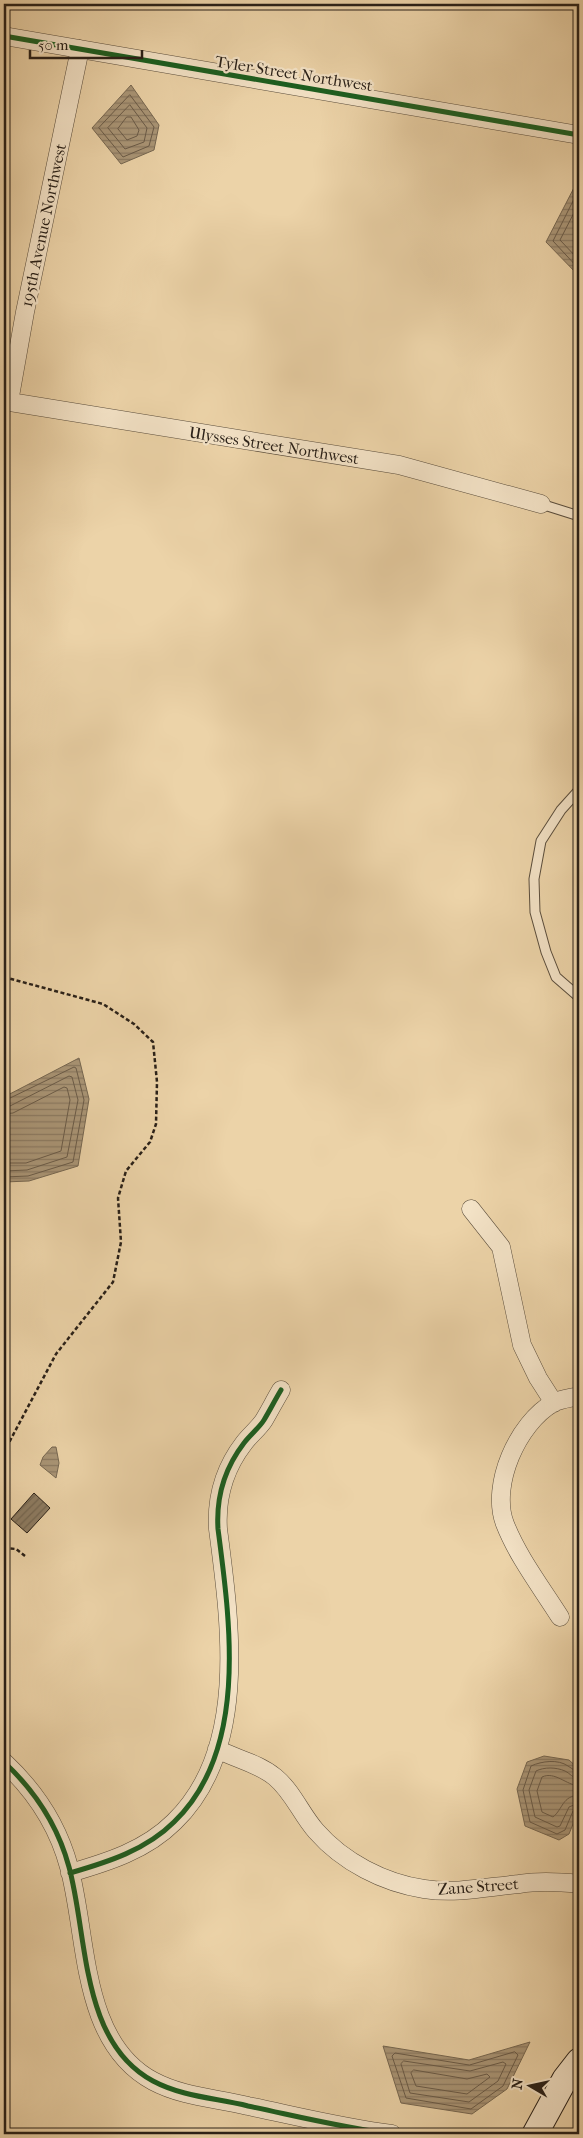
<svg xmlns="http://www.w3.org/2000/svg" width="583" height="2138" font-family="'IM FELL French Canon',serif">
<defs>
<pattern id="water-rules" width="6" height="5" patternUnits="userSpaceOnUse" patternTransform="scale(1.25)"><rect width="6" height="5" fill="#aa9677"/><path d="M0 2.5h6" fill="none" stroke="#8a7a61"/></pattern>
<pattern id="building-hatch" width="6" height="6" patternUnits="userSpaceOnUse" patternTransform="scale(1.25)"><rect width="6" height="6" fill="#8e7d63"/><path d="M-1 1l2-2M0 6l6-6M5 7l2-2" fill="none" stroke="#746651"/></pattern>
</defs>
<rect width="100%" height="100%" fill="#ecd3a8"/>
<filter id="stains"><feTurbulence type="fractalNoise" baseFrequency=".004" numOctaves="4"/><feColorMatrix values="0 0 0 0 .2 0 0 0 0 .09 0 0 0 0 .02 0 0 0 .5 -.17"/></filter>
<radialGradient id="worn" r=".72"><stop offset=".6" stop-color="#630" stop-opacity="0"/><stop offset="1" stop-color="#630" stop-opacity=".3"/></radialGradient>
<path fill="url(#water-rules)" stroke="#766751" d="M131 85 159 125 154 150 121 164 92 128Z
M579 178V276L546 242Z
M79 1058 89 1099 78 1166 29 1181 4 1182V1097Z
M52 1447H56L59 1463 56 1478 40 1465 43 1457Z
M544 1756 569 1760 579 1769V1809L569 1834 559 1840 525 1826 517 1789 527 1762Z
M530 2042 507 2089 472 2114 401 2103 383 2046 469 2060Z"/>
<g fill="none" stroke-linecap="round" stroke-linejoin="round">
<path stroke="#6a5b48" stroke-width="1" d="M130 95 154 127 149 146 123 157 99 128Z
M130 105 147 128 144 142 125 149 108 128Z
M127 117H131L139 130 137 136 127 140 118 129Z
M579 189 553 241 579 269
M579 203 560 240 579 260
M4 1101 74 1067 76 1068 84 1100 73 1162 28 1176 4 1177
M4 1107 10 1106 69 1076 72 1077 78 1100 67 1157 27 1170 4 1171
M4 1114 13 1113 64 1087 67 1088 70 1100 61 1151 26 1163H4
M579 1772C574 1771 573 1769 568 1766 558 1759 542 1761 531 1766L523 1790 530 1822 557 1834 565 1830 573 1811 579 1809
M579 1778C572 1778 571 1774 565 1771 556 1767 544 1767 536 1771L529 1790 535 1817 557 1827 560 1826 569 1807 579 1803
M579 1786C566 1785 555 1771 542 1777L537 1791 542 1812 553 1817C563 1809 562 1796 579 1795
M515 2052 518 2055 503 2086 471 2109 406 2098 392 2056 395 2053 469 2065Z
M404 2061 470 2071 503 2062 506 2064 498 2081 469 2102 410 2093 401 2064Z
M414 2070 467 2079 487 2074 490 2077 467 2094 416 2086 411 2073Z"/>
</g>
<path fill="url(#building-hatch)" stroke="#292018" d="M34 1493 50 1508 27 1533 11 1519Z"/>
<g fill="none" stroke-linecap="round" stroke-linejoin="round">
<defs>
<path id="lane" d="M541 504 579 516
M579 790 561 810 541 841 534 879 535 912 546 952 556 977 579 997"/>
<path id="street" d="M4 36 579 135
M4 401 399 465 541 504
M9 402 25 312 80 49
M471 1209 501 1247 522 1345 538 1378 554 1403
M560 1617C541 1587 518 1557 505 1524 490 1485 518 1423 553 1403 560 1399 571 1398 579 1396
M217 1749C236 1759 258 1763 275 1777 293 1792 301 1814 316 1831 343 1862 384 1883 424 1889 456 1894 487 1887 519 1884 538 1881 560 1882 579 1884
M4 1762C34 1790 58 1826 69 1867 88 1936 80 2042 153 2081 183 2097 216 2098 248 2106 296 2116 344 2128 392 2134
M70 1873C108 1862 146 1850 174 1822 249 1750 230 1621 218 1529 216 1497 224 1469 244 1443 250 1435 259 1428 264 1420 270 1410 275 1400 281 1390"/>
<path id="secondary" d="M535 2134 565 2079 579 2061"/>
</defs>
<use href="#lane" stroke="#5a4d3c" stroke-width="11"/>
<use href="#street" stroke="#5a4d3c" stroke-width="19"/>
<use href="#secondary" stroke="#292018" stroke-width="27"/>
<path stroke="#292018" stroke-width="2.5" stroke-dasharray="4 2.5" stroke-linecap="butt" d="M4 977 103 1004 134 1024 153 1042 157 1082 156 1124 150 1142 126 1171 118 1198 121 1242 113 1282 56 1354 4 1452
M4 1548 16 1549 25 1556"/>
<use href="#lane" stroke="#f3e2c6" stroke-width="9"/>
<use href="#street" stroke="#f3e2c6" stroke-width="18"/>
<use href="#secondary" stroke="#f3e2c6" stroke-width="25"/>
<defs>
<path id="cycleway" d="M4 36 579 135
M4 1762C34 1790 58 1826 69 1867 88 1936 80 2042 153 2081 183 2097 216 2098 248 2106 296 2116 344 2128 392 2134
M70 1873C108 1862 146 1850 174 1822 249 1750 230 1621 218 1529 216 1497 224 1469 244 1443 250 1435 259 1428 264 1420 270 1410 275 1400 281 1390"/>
</defs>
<use href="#cycleway" stroke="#f3e2c6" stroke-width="8"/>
<use href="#cycleway" stroke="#1b5e20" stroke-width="5"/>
</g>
<g text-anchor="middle" stroke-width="4.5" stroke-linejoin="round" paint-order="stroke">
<g font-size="16" fill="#292018" stroke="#f3e2c6">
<text transform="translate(294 73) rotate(9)" y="6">Tyler Street Northwest</text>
<text transform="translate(43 225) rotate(-78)" y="6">195th Avenue Northwest</text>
<text transform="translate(274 445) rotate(9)" y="6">Ulysses Street Northwest</text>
<text transform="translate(478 1886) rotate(-4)" y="6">Zane Street</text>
</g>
</g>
<rect width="583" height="2138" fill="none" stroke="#ecd3a8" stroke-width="20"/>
<rect x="5" y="5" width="573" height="2128" fill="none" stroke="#292018" stroke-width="2.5"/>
<rect x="10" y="10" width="563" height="2118" fill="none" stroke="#292018"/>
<g transform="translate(530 2086) rotate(279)" stroke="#f3e2c6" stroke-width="4" paint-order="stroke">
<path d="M0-4L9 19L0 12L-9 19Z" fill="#292018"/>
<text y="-8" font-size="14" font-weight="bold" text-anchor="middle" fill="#292018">N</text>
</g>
<path d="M30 50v8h112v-8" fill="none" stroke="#292018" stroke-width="2.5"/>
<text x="38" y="50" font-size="15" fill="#292018" stroke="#f3e2c6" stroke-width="4" paint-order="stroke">50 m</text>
<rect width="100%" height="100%" filter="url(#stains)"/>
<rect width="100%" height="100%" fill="url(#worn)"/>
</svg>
